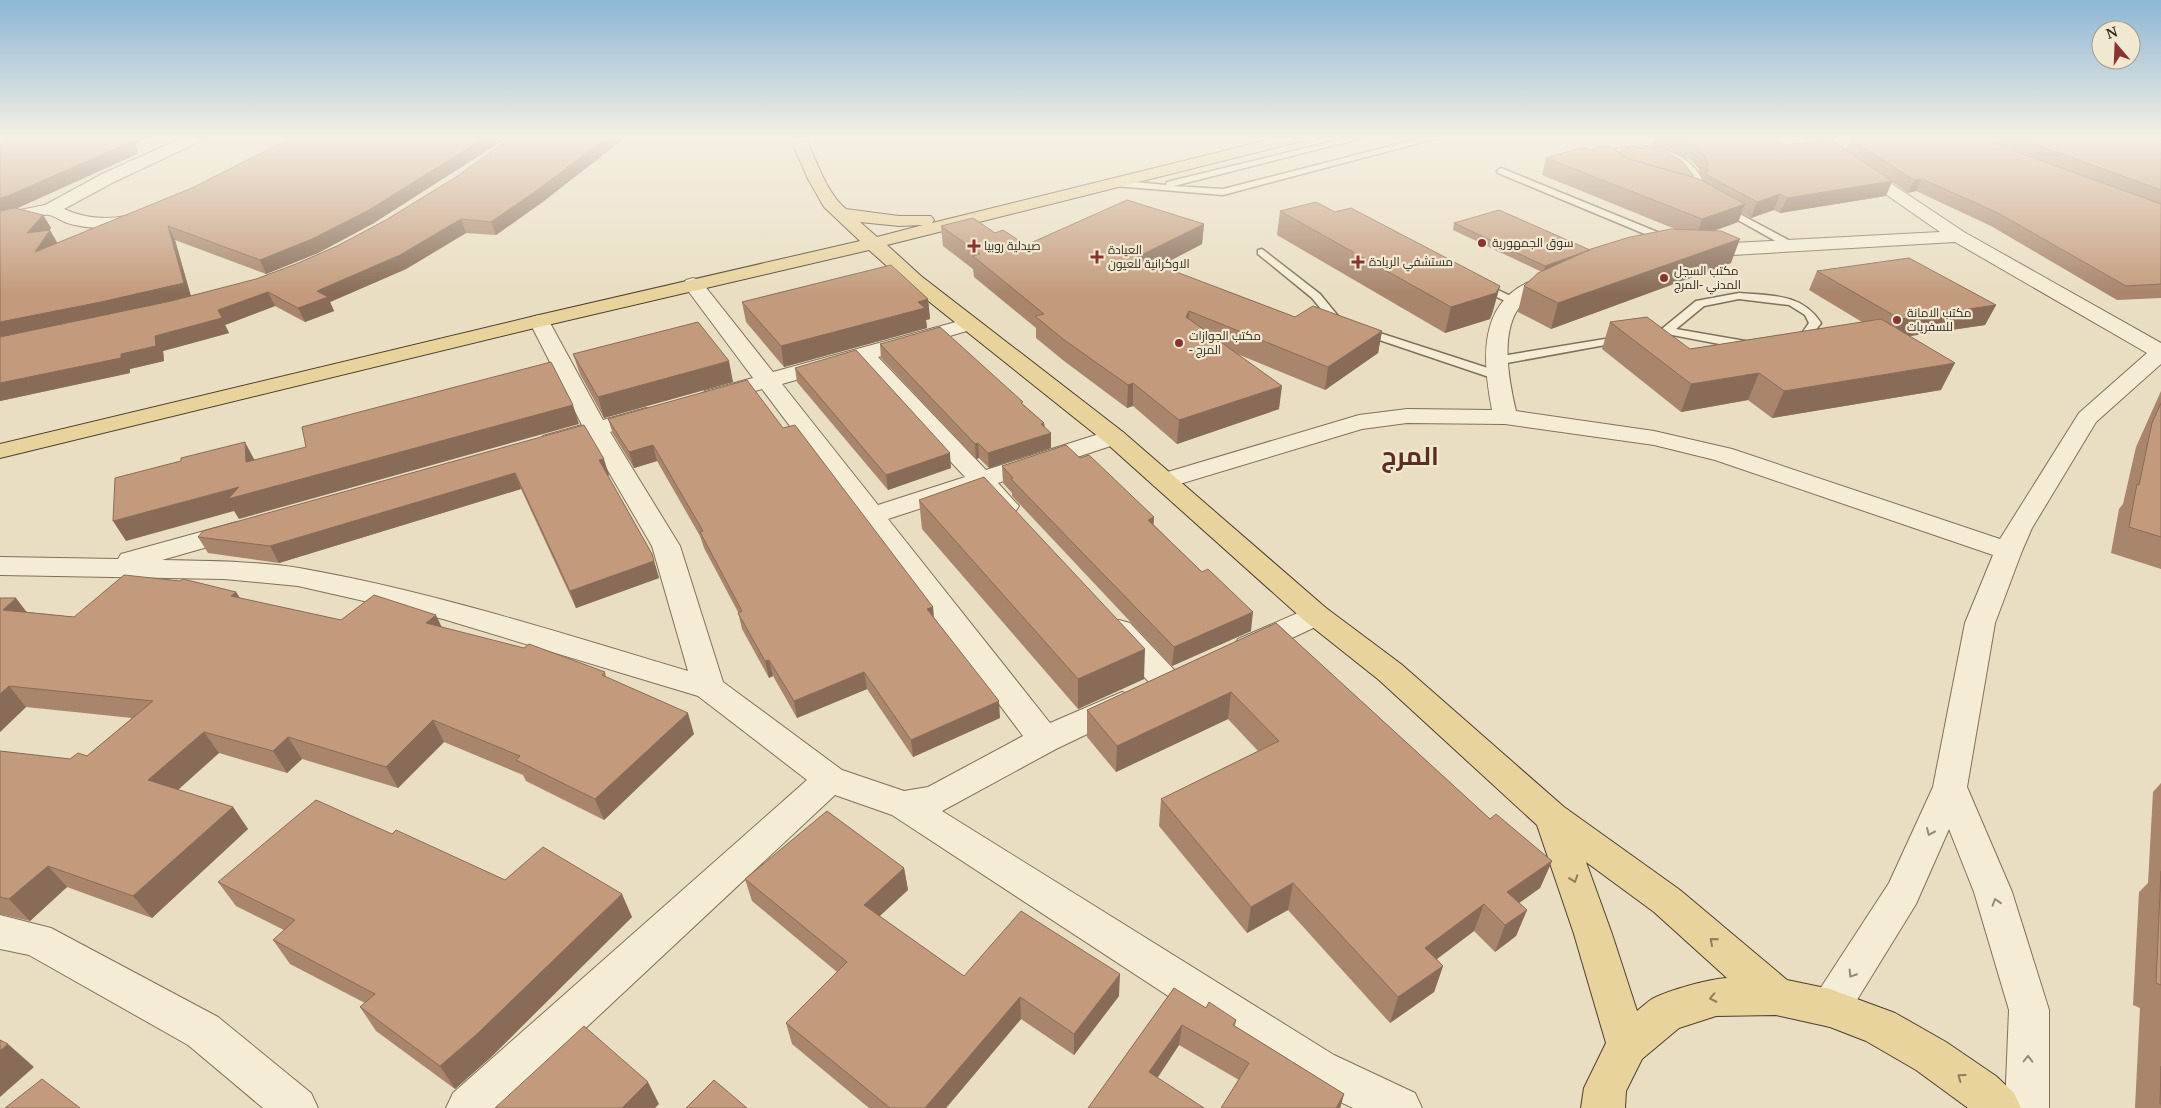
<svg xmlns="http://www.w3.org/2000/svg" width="2161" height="1108" font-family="'Noto Serif',Cairo,serif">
<rect width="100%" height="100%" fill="#e9dec2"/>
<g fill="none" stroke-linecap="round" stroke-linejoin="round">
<defs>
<path id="service" d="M1346 138H1362L1174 186 1223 189 1422 138H1438L1223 195 1115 186 1110 183 1115 180 1166 185 1167 182Z
M1639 146C1665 148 1691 155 1703 181L1698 194 1695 195 1690 192 1693 181C1680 150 1640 147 1611 155L1614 162 1610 165 1603 159 1604 151Z
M1501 168 1672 238 1673 240 1672 242H1664L1498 173 1497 171Z
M1723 205 1796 244 1797 246 1796 248H1788L1720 210V206Z
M1262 249 1320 294 1338 316 1352 324 1500 372 1502 375 1496 379 1492 378 1344 328 1330 320 1312 298 1258 254V250Z
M1481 282 1517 299 1519 301 1513 304 1509 303 1477 287 1476 285Z
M1739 293C1771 296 1802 293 1821 323 1813 334 1804 345 1789 341L1787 339 1789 337 1802 333 1809 323 1805 315 1789 305 1739 299 1704 306 1676 329 1751 342 1755 344 1757 346 1755 348 1751 350 1667 334 1648 338 1642 335 1644 333 1663 328 1696 301Z
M1623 336 1629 339 1627 341 1496 365 1490 361 1496 357Z"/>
<path id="minor" d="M182 138H203L201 141 114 182 64 209C84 218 104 220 126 216 135 214 140 210 149 212L152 216C140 233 85 229 67 223 61 221 55 216 49 215 41 213 10 222 0 224V214L45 205 102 174Z
M1805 138H1823L1964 232 2161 343V364L2096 422 2032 528 2022 551 1995 623 1967 787 2012 892 2049 1010V1108H2005L2009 1010 1974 892 1949 829 1916 904 1844 1021 1830 1027 1816 1021 1810 1008 1816 995 1889 883 1933 787 1965 623 1993 555 1715 460 1654 445 1505 424 1407 423 1362 429 1163 489 1154 486 1150 481 1154 476 1359 415 1407 409 1492 410C1483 363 1477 305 1529 282 1540 277 1550 271 1562 274L1565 278 1562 282C1548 288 1531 293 1521 305 1499 331 1509 381 1516 411L1654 431 1732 449 2000 539 2079 413 2147 353 1955 242 1733 255 1690 251 1688 247 1690 243 1697 241 1733 243 1940 232Z
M693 278 700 280 773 372 963 320 970 318 977 320 980 324 977 328 878 357 986 470 1105 432 1114 430 1123 432 1126 437 1123 442 998 483 1019 506 1015 512C996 516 989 503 977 490L888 519 1050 723 1122 692 1133 696 1138 704 1133 712 1056 749 942 811 1334 1055 1415 1093 1422 1108H1353L1304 1085 892 815 835 795 500 1108H446L453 1093 807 780 698 696 443 619 298 586 224 579 0 575V557L118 559 121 554 237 522 246 524 250 530 246 536 162 560C208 561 254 561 299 568 431 591 560 633 688 671L652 546 589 438 552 448 543 446 540 441 543 436 582 425 529 321 532 317 539 315 546 317 549 321 603 420 646 408 654 410 658 415 654 420 610 432 680 546 723 682 842 770 904 791 928 787 1023 736 762 389 713 403 705 401 702 396 705 391 753 378 683 284 686 280ZM858 362 965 477 878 505 782 384Z
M1316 605 1326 608 1331 615 1326 622 1260 653 1249 656 1238 653 1234 646 1238 639Z
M1119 620 1130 623 1179 675 1184 683 1179 691 1168 694 1157 691 1108 637 1104 630 1108 623Z
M0 915 51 928 218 1017 311 1093 318 1108H263L188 1045 29 955 0 949Z"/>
<path id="primary" d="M790 138H806C817 162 826 192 846 209L899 216H931L934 220 932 223 1276 138H1304L1302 141 887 245 921 276 1123 432 1326 608 1401 664 1564 807 1680 890 1787 980 1830 989 1895 1013 1946 1042 1996 1076 2014 1093 2021 1108H1968L1916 1070 1866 1041 1830 1027 1776 1015 1716 1016 1679 1028 1642 1059 1626 1091 1625 1108H1581L1584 1088 1606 1043 1574 934 1537 825 1379 680 1306 622 1105 442 907 284 869 250 539 327 0 458V444L539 315 860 241 824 207 808 179ZM860 222 899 226 923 225 877 237ZM1586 862 1654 912 1727 978C1709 979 1669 990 1652 999 1647 1002 1642 1007 1637 1011L1612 934Z"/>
</defs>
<use href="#service" stroke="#81705b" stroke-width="3"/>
<use href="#minor" stroke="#81705b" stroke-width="2"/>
<use href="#primary" stroke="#4f3f2f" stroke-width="2"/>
<use href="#service" fill="#f4ecd4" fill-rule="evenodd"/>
<use href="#minor" fill="#f4ecd4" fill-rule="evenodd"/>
<use href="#primary" fill="#e8d39d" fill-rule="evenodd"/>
</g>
<path fill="#a8856b" d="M7 138H147L136 143 137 154 16 209 43 215 51 228 49 230 57 243 192 188 374 223 318 253 266 274 175 240 191 296 256 279 296 264 337 246 544 201 496 235 466 233 406 269 330 302 334 311 305 322 275 306 225 325 229 333 163 351 164 361 130 369V373L0 401V146Z
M1654 138H1774L1787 145 1846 150 1851 138 2020 154 1979 138H2161V298L2117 300 1991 226 1916 191 1908 193 1892 182 1886 196 1780 213 1774 210 1751 218 1742 213 1738 222 1714 231 1731 263 1551 329 1518 312 1524 286 1542 272 1453 230 1454 223 1590 250 1675 229 1542 175 1546 158 1592 150 1618 152 1702 181 1699 169 1692 161 1672 151 1652 146Z
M1280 211 1335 212 1493 311 1490 319 1445 333 1277 235Z
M1204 224 1202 244 1160 266 1295 317 1382 331 1378 353 1325 390 1235 353 1279 409 1177 444 1133 406 1127 408 1064 361 1036 338V328L974 277 973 269 943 246 941 226 995 233 1026 245Z
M1817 271 1996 305 1985 325 1910 336 1941 390 1772 418 1748 400 1681 412 1602 349 1610 322 1690 349 1862 322 1809 290Z
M928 299 930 319 926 320 927 328 784 367 746 322 742 302Z
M880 344 1024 405 1044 423 1045 427 1051 448 989 468 979 458 976 459 881 358Z
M573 354 733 382 604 418 580 374Z
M795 368 951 468 888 490 797 382Z
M2161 391V569L2111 553 2119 509 2123 504 2136 447Z
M608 419 783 428 933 607 934 619 1000 718 913 757 867 689 797 718 773 676 769 678 742 629 738 612 704 548 700 536 657 461 634 468 613 434Z
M584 425 609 475 608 476 652 554 659 578 576 608 521 489 279 563 208 553 198 537Z
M1002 466 1154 525 1202 572 1251 631 1172 666 1012 496V493L1003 483Z
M919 500 1144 679 1078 709 922 529Z
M236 592 240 598 341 620 441 627 605 672 606 677 694 734 604 820 526 781 523 775 444 742 398 788 302 759 287 773 219 753 178 790 233 807 248 829 152 918 67 887 30 921 0 914V751L70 759 87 756 132 718 26 707 0 732V598L27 612 74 617Z
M1276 623 1490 819 1552 861 1540 888 1519 903 1527 910 1516 936 1495 952 1474 931 1437 959 1443 966 1434 992 1390 1023 1288 910 1247 933 1159 826 1161 799 1258 751 1228 719 1116 772 1087 737V710Z
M2161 783V1108H2135L2140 1008 2133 1005 2139 892 2148 883 2153 792Z
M392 834 505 880 632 917 490 1058 455 1089 376 1031 360 1007 365 1003 290 964 273 940 284 930 236 906 218 882Z
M904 868 908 890 879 916 964 976 1119 996 1074 1055 1021 1019 946 1108H869L792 1044 786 1023 837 972 752 901 745 879Z
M1174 988 1206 1008 1236 1020 1235 1026 1344 1094 1340 1108H1221L1239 1080 1179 1045 1158 1077 1088 1108Z"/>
<path fill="#886c57" d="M130 138H147L136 143 137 154 15 209 0 212V198Z
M484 138H507L374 223 318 253 266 274 260 260Z
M606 138H625L544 201 496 235 491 222Z
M1922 179 1916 191 1908 193 1914 180Z
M1892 181 1886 196 1780 213 1787 198Z
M1780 194 1774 210 1751 218 1757 202Z
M1745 204 1738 222 1696 237 1702 219Z
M43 215 51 228 35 247 27 233Z
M461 219 466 233 406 269 330 302 334 311 305 322 298 308 317 291Z
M1204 224 1202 244 1137 278V257Z
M168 226 175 240 191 297 0 338V322Z
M50 230 58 244 35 252Z
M1740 239 1731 263 1551 329 1558 303Z
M1590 250 1544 272 1545 266Z
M1500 286 1493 311 1490 319 1445 333 1451 307Z
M268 292 275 306 225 325 229 333 163 351 164 361 130 369V373L0 401V383L121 354 155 336 218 310Z
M928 299 930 319 926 320 927 328 784 367 781 346Z
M1996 305 1985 325 1890 339 1900 319Z
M1189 311 1188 333 1186 317Z
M1382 331 1378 353 1325 390 1328 367Z
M729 361 733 382 604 418 598 397Z
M1955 363 1941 390 1772 418 1784 391Z
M1759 373 1748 400 1681 412 1691 384Z
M1133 383V406L1127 408 1128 385Z
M1282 386 1279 409 1177 444 1179 420Z
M573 405 579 424 239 519 234 511 126 541 113 521 239 487Z
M1044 423 1045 435 1051 433V448L989 468 988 453Z
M245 442 255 461 246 462Z
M978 443 979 458 976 459 975 444Z
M653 445 657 461 634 468 629 452Z
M950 453 951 468 888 490 886 475Z
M604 459 609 475 604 477 599 460Z
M515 473 521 489 279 563 270 546Z
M1154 517 1153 535 1148 520Z
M654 561 659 578 576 608 570 591Z
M236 592 249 613 231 596Z
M16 598 32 619 3 610Z
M933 607 934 624 927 609Z
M1253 612 1251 631 1172 666 1174 647Z
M436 615 446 636 426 623Z
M1145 649 1144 679 1078 709V679Z
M769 660 773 676 769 678 765 661Z
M864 672 867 689 797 718 794 701Z
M9 686 26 707 0 732V694Z
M1231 692 1228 719 1116 772 1117 746Z
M999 701 1000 718 913 757 911 740Z
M688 713 694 734 604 820 595 799Z
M433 720 444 742 398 788 386 767Z
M204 732 219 753 164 802 148 780Z
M288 737 302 759 287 773 273 751Z
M233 807 248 829 152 918 133 896Z
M1552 861 1540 888 1498 918 1507 892Z
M48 866 67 887 30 921 9 899Z
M904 868 908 890 868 927 864 905Z
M1293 883 1288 910 1247 933 1251 907Z
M622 894 632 917 490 1058 455 1089 440 1066Z
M1484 904 1474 931 1417 974 1425 948Z
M1527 910 1516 936 1495 952 1505 925Z
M1443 966 1434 992 1390 1023 1398 997Z
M1120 974 1119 996 1074 1055V1034Z
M1020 997 1021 1019 946 1108H925Z
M1182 1025 1179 1045 1148 1092 1149 1072Z
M8 1044 34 1067 0 1097V1051Z
M648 1082 659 1104 655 1108H622Z
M1344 1094 1340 1108H1336Z"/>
<path fill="#c39b7c" stroke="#886c57" d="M7 138H130V142L8 196 0 198V146Z
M291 138H484L369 210 312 239 260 260 168 226 184 283 101 302 0 322V211L15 208 43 215 27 233 50 230 35 252 192 188Z
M511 138H606L540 188 491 222 461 219 400 255 317 291 328 297 298 308 268 292 218 310 222 318 155 336 156 346 121 354V358L0 383V337L171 301 256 279 296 264 337 246 386 220 456 177Z
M1681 138H1774L1787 145 1830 139 1892 181 1787 198 1780 194 1757 202 1707 175 1708 164 1704 155 1696 147Z
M1978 138 2161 204V284L2126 286 1998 213 1922 179 1914 180 1850 139Z
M2018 138H2161V190Z
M1608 145 1629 159 1699 179 1745 204 1702 219 1546 158 1584 147 1592 150Z
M1632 147 1649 148 1667 152 1682 161 1693 175V177L1629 159 1618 152Z
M1127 200 1204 224 1137 257 1295 317 1313 306 1382 331 1328 367 1189 311 1186 317 1282 386 1179 420 1133 383 1128 385 1063 339 1035 316 1044 314 973 256 980 254 941 226 973 218 995 233 1003 230 1026 245Z
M1316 202 1335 212 1351 208 1500 286 1496 293 1451 307 1280 211Z
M1499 210 1590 250 1545 266 1454 223Z
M1671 229 1721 231 1740 239 1558 303 1524 286 1538 273 1591 249 1630 237Z
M1909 258 1996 305 1900 319 1817 271Z
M891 265 928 299 918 302 925 308 781 346 742 302Z
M1647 317 1690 349 1881 319 1955 363 1784 391 1759 373 1691 384 1610 322Z
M698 322 729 361 598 397 573 354Z
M940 327 1023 402 1021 403 1044 423 1041 424 1051 433 988 453 978 443 975 444 880 344Z
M856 350 950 453 886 475 795 368Z
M551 362 573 405 228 499 239 487 113 521 115 478 181 461V458L245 442 246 462 306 447 302 427Z
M747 380 783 428 795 425 933 607 927 609 999 701 911 740 864 672 794 701 769 660 765 661 738 613 742 611 700 532 703 531 653 445 629 452 608 419Z
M2161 403V537L2129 527 2137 484 2139 485 2152 423Z
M584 425 604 459 599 460 652 554 654 561 570 591 515 473 270 546 198 537 203 531Z
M1066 445 1080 458 1089 455 1154 517 1148 520 1202 572 1208 569 1253 612 1174 647 1011 479 1013 478 1002 466Z
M984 477 1145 649 1078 679 919 500Z
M124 575 180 581 183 579 236 592 231 596 341 620 374 595 436 615 426 623 524 648 529 644 605 672 602 675 688 713 595 799 516 760 520 756 433 720 386 767 288 737 273 751 204 732 148 780 233 807 133 896 48 866 9 899 0 897V751L70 759 78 753 87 756 153 701 9 686 0 694V598H16L3 610 74 617Z
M1276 623 1490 819 1496 814 1552 861 1507 892 1527 910 1505 925 1484 904 1425 948 1443 966 1398 997 1293 883 1251 907 1161 799 1279 741 1231 692 1117 746 1087 710Z
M316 800 392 834 396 830 505 880 543 847 622 894 476 1035 440 1066 360 1007 375 994 273 940 295 920 218 882Z
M827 811 904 868 864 905 964 976 1021 911 1120 974 1074 1034 1020 997 925 1108H890L786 1023 847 962 745 879Z
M2161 871V985L2156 983Z
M1174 988 1206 1008 1209 1002 1236 1020 1233 1025 1344 1094 1336 1108H1221L1249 1063 1182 1025 1149 1072 1204 1108H1088Z
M584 1026 648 1082 622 1108H495Z
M0 1040 8 1044 0 1051Z
M2161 1066V1104H2160Z
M42 1079 80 1108H5Z
M714 1080 747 1108H686Z"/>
<defs><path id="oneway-chevron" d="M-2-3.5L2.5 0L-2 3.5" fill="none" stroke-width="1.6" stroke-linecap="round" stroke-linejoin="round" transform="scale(1.25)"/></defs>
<g stroke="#938a79">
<use href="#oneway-chevron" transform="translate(1930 832) rotate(114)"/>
<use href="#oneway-chevron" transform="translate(1996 902) rotate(-107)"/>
<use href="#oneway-chevron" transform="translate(1852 974) rotate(122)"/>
<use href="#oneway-chevron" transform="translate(2028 1059) rotate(-89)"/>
</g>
<g stroke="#8d7e5e">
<use href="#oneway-chevron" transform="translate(1574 879) rotate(71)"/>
<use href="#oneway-chevron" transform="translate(1713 941) rotate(-139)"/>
<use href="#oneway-chevron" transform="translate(1713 998) rotate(168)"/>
<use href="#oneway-chevron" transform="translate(1961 1077) rotate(-144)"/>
</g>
<linearGradient id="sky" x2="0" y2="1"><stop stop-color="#8db7d4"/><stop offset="0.47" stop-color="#f5f0e4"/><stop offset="1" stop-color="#f5f0e4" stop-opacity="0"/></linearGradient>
<rect width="2161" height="294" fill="url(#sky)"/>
<g fill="#893332" stroke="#f1e8d1" stroke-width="2">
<circle cx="1482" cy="243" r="5"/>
<path d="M971.5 238.5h5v5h5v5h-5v5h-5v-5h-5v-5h5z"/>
<path d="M1094.5 249.5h5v5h5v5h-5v5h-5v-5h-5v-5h5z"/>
<path d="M1355.5 254.5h5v5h5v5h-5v5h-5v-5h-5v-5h5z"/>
<circle cx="1664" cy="278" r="5"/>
<circle cx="1897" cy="320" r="5"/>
<circle cx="1179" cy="343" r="5"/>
</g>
<g text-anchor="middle" stroke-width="4.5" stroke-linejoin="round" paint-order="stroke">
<g font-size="12" fill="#32281e" stroke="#f1e8d1" text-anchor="start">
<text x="1492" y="247">سوق الجمهورية</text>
<text x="984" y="250">صيدلية روبيا</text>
<text x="1108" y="254">العيادة<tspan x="1108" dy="14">الاوكرانية للعيون</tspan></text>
<text x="1369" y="266">مستشفي الريادة</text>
<text x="1674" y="275">مكتب السجل<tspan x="1674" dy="14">المدني -المرج</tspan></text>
<text x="1907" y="317">مكتب الامانة<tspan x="1907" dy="14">للسفريات</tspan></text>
<text x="1189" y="340">مكتب الجوازات<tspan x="1189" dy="14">- المرج</tspan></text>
</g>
<g font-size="25" font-weight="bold" fill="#5a2f22" stroke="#f1e8d1">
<text x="1410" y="465">المرج</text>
</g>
</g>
<g transform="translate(2116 45) rotate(341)"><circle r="24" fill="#f1e8d1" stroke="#a59b89"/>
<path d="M0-4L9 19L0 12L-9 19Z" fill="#893332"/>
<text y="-8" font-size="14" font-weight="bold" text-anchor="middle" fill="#32281e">N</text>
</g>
</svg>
